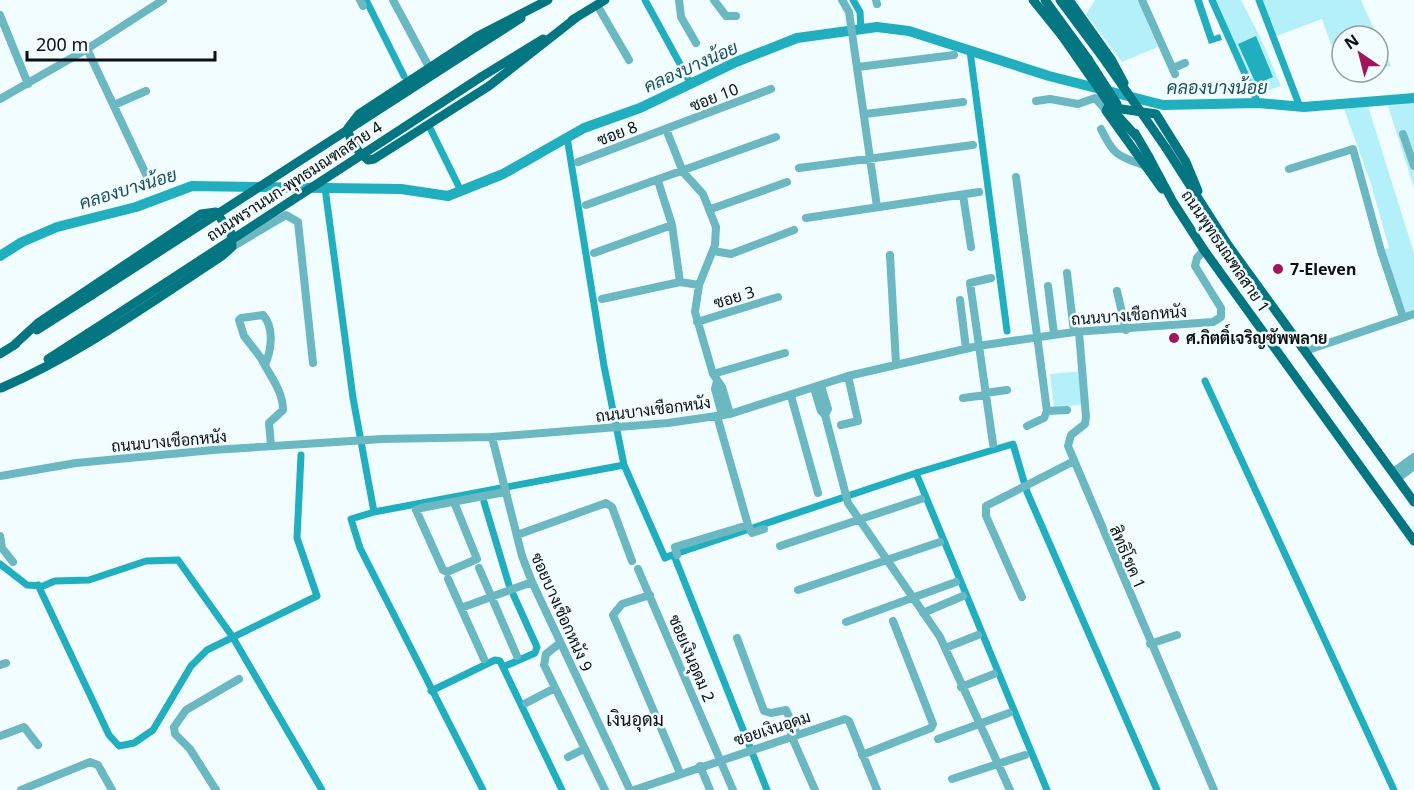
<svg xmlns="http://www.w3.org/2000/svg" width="1414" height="790" font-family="'Noto Sans',Sarabun,sans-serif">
<rect width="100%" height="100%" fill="#f2fdff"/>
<path fill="#b4f0f9" d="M1095 0H1138L1158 47 1122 62 1086 14Z
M1215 0H1241L1261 39 1281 86 1258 94Z
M1255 0H1361L1377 36H1342V72H1367L1343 78 1322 19 1271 38Z
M1378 37 1391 66 1378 69Z
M1414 102V188L1388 106Z
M1368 106 1414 253V311L1406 313 1384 250 1389 248 1371 184 1344 109Z
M1081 371 1085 404 1054 408 1050 374Z"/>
<path fill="#21afbf" d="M1194 0H1202L1214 36 1220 34 1222 40 1209 44Z
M1256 36 1273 77 1256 84 1238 44Z"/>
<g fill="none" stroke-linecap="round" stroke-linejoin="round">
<path stroke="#21afbf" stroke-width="7" d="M366 0 404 76
M645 0 691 84
M853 0 860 12 861 30
M1212 0 1258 103
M1259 0 1300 107
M970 51 1007 331
M430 128 461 191
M567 137 604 366 624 465 665 558 672 555 675 558 767 790
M325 188 353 398 374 512 351 519 360 548 483 790
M1205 381 1394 790
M916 473 1047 790
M484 502 509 585
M374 512 624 465
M672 555 916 473 1013 444 1027 492 1157 790
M0 564 27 585 43 586 55 581 89 580 146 561 178 560 232 636 322 790
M38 585 109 735 119 746 134 743 153 730 191 666 207 650 317 596 297 538 301 455
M503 667 535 653 537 647 513 594
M431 691 495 660 500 661 562 790"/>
<path stroke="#21afbf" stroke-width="10" d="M0 256 22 242 57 227 136 207 192 186 401 189 448 196 503 174 584 128 640 108 736 62 797 38 877 27 909 31 1049 76 1163 105 1258 103 1304 107 1414 98"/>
<path stroke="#6bb8c3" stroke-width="8" d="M360 0 363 6
M393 0 429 67
M679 0 681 17 696 43
M714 0 726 16H736
M842 0 849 12 877 207
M876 0 877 4
M1142 0 1175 74
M597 5 629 60
M0 15 28 84
M87 49 151 185
M858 67 954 55
M1173 68 1185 63
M0 99 87 49 163 0
M1036 101 1050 99 1078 104 1095 98 1106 110
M114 105 146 91
M865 114 963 102
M666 129 683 172 703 194 716 227 715 245 699 285 695 312 713 374 722 387 730 414
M1101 129C1113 154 1117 156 1143 165
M1403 134 1414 166
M578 162 771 89
M799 168 973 145
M1289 169 1353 149 1381 251 1403 317
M1016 177 1047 411
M658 181 672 225 680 282
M963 195 971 247
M586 205 776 137
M711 209 787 182
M806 218 979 192
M232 247 286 215 298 222 313 363
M713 251 731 254 794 230
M594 253 672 225
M890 255 896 364
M1067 273 1074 332
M991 278 970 283 993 444
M1048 286 1054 334
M1117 291 1126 330
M602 299 680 282 699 285
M960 300 966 349
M697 322 778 297
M1079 332 1086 417 1085 424 1071 435 1068 446 1214 790
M1305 351 1414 314
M265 365C271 351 275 328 263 315L241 318 239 320 244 336 261 358C269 375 283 390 283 410L269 423 271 446
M713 374 785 353
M717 381 715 389 722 415
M814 388 821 411 825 415 828 409 821 386
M985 393 1007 390
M791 396 818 493
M963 398 986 395
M825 415 848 503 940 637 1010 790
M841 425 858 421 848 376
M1027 426 1044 418 1047 411 1067 410
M492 437 522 556 532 582 630 790
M1393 472 1414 457
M0 476 76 463 213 450 382 439 492 437 668 423 730 414 848 376 978 346 1074 332 1213 322 1221 317V308L1195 266 1197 258 1204 250
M1397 479 1414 466
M454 502 477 559 447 572 443 570 416 510 421 508 505 492
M748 525 752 533 764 529
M517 535 606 503 612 507 632 561
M0 536 2 548 13 562
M780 546 921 499
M677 555 675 547 748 525 717 416
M479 568 517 656
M638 569 733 790
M448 579 484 659
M798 590 940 542
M650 595 622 604 613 615 680 773
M1022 597 986 516V506L1074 461
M461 608 532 582
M923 613 963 596
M846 622 956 582
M737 638 764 711 771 713 786 710 797 734
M560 643 546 654 544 665 605 790
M1150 644 1177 635
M945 648 978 635
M0 665 6 663
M961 687 994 674
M526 703 555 688
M791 735 815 790
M0 736 24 727 38 745
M938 739 1009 713
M862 755 931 728 933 724 893 621
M568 757 584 749
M700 766 710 790
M952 779 1025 755
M21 790 90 762 98 765 112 790
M216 790 190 749 175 734 174 727 186 710 239 679
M634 790 845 719 849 721 877 790"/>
<path stroke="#047682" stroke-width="9" d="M548 0 478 36 359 114 348 128C349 141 358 152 368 160L374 159 489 86 577 17
M1033 0 1062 36
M1045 0 1088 59
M1060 0 1101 55
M1069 0 1111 59 1124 83
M572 20 605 0
M465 54 521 18
M481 77 543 39
M1166 148 1228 245 1414 502
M1149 157 1173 202 1204 250 1414 541
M1162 189 1106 111 1108 107 1156 114 1186 162 1198 191
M37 330 92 295
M0 354 16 344
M48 359 107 321
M1 388C80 354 150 303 222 256L232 247 231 233 216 212 201 214 38 323 13 346"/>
<path stroke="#047682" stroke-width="9" d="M1062 36 1117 115 1137 137
M1101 55 1166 148
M1088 59 1117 104
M1135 133 1149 157
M92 295 465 54
M107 321 481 77"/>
</g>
<g fill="#a1135b" stroke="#f2fdff" stroke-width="2">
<circle cx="1278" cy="269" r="6"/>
<circle cx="1174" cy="338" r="6"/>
</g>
<g text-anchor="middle" stroke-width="5" stroke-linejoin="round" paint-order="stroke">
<g font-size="16" fill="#0b0f10" stroke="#f2fdff">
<text transform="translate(714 97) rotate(-21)" y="6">ซอย 10</text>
<text transform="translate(617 133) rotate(-21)" y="6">ซอย 8</text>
<text transform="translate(294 181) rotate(-33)" y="6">ถนนพรานนก-พุทธมณฑลสาย 4</text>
<text transform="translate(1226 251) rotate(56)" y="6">ถนนพุทธมณฑลสาย 1</text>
<text transform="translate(734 297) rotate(-17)" y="6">ซอย 3</text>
<text transform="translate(1129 315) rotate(-4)" y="6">ถนนบางเชือกหนัง</text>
<text transform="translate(653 409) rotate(-7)" y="6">ถนนบางเชือกหนัง</text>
<text transform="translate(169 441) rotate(-5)" y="6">ถนนบางเชือกหนัง</text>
<text transform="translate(1128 557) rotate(67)" y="6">สิทธิโชค 1</text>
<text transform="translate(562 612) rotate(66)" y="6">ซอยบางเชือกหนัง 9</text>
<text transform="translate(692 658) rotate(67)" y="6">ซอยเงินอุดม 2</text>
<text transform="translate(772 728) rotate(-18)" y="6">ซอยเงินอุดม</text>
</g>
<g font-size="16" font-weight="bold" fill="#0b0f10" stroke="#f2fdff" text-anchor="start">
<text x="1290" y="275">7-Eleven</text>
<text x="1186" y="344">ศ.กิตติ์เจริญซัพพลาย</text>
</g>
<g font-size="18" font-style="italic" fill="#195057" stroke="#f2fdff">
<text transform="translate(691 67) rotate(-24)" y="6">คลองบางน้อย</text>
<text x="1217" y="94">คลองบางน้อย</text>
<text transform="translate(128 189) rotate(-17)" y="6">คลองบางน้อย</text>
</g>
<g font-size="18" fill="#0b0f10" stroke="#f2fdff">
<text x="635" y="726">เงินอุดม</text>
</g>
</g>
<g transform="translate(1360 54) rotate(325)"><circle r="28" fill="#f2fdff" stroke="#969e9f" stroke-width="1.5"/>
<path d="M0-4.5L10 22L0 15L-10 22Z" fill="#a1135b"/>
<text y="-9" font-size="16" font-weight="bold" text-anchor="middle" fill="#0b0f10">N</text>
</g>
<path d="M27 51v9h188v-9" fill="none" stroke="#0b0f10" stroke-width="3"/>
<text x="36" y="51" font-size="18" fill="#0b0f10" stroke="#f2fdff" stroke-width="4.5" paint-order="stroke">200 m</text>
</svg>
